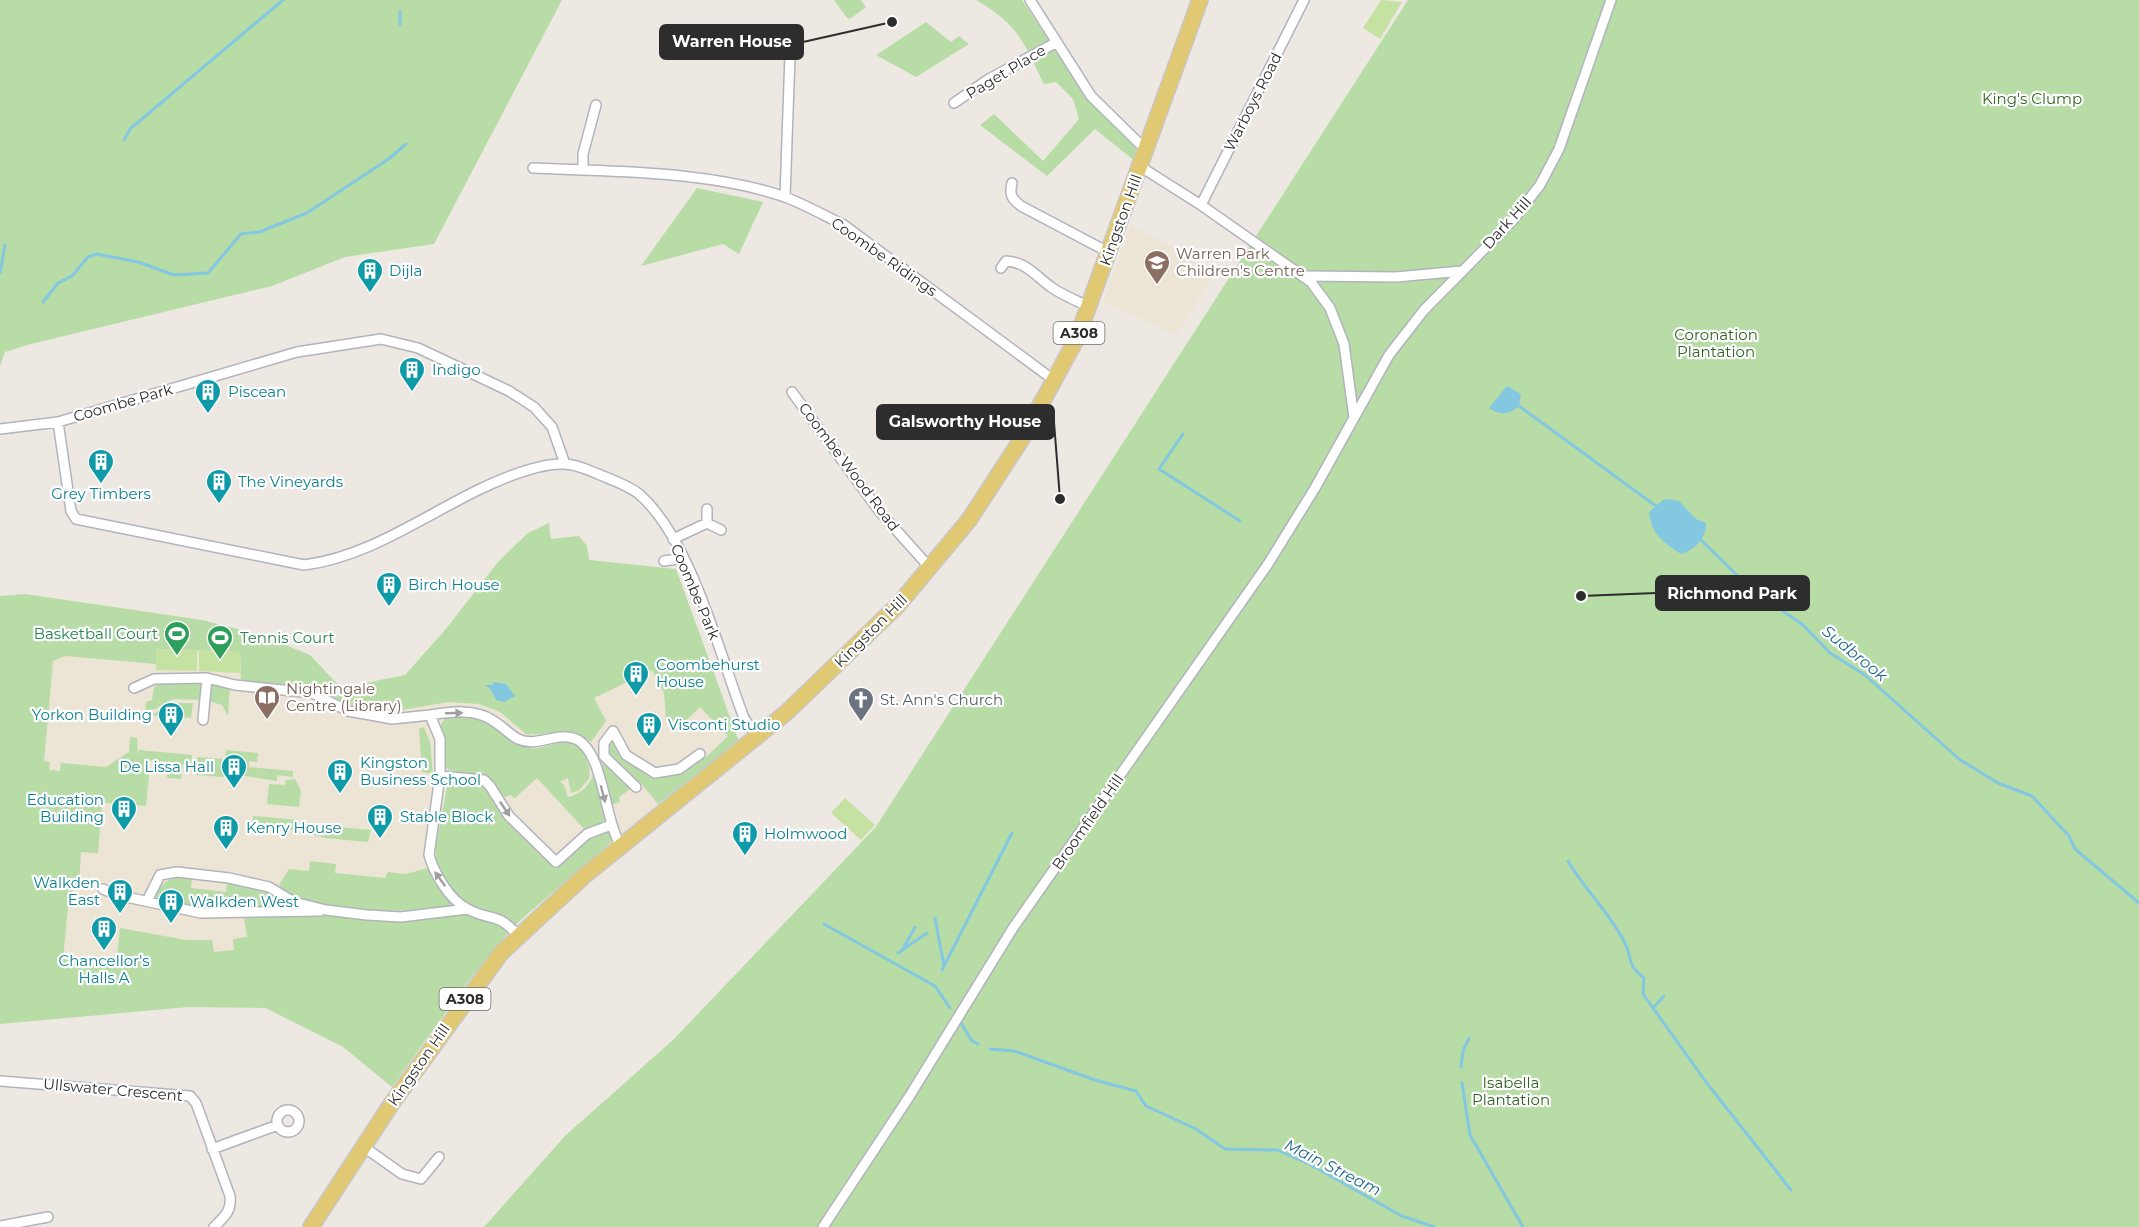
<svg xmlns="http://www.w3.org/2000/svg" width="2139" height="1227" font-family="Montserrat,sans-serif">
<rect width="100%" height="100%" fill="#ede8e2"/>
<path fill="#ece4d4" d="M1131 225 1216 271 1176 335 1103 302Z
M549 523 551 539 579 536 587 546 589 560 676 569 739 742 582 864 515 925 464 987 392 1087 343 1047 266 1008 188 1007 0 1024V596L25 594 202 620 261 635 310 655 341 688 405 675 445 630 499 561 528 533Z"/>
<path fill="#b7dca6" d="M0 0H562L434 244 345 257 272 286 31 344 5 352 0 366Z
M834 0H861L866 7 850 19 847 18Z
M976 0H1022L1087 98 1112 119 1140 151 1136 162 1095 129 1047 176 980 125 994 114 1043 161 1079 119 1073 99 1056 82 1044 84C1022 40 1020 26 976 0Z
M1408 0H2139V1227H484L565 1136 674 1039 875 828Z
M926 22 951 42 959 36 969 44 916 77 876 55Z
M697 188 763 202 739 254 723 244 641 266Z
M549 523 551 539 579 536 587 546 589 560 676 569 739 742 658 804 640 782 619 797 620 802 610 805 600 765 605 763 609 766 608 747 612 740 615 739C626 756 636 772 657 775L702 755 705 758 728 736 700 707 677 730 666 717 664 693 652 670 594 698 606 721 591 742C560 722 557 737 526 734L500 712 479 704 448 702 385 713 345 704 312 688 241 682 240 652 157 649 156 664 65 656 53 661 44 761 50 762 49 770 60 771 61 763 106 767 129 752 130 737 137 738 138 756 139 750 192 755 191 764H183L181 779 167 778 169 762 146 760 150 764 146 806 106 803 102 806 98 853 81 852 79 885 73 886 72 901 68 907 63 959 116 965 120 928 186 940H212L214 952 234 950 233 939 247 937 244 917 268 914 310 916 465 912 511 929 464 987 392 1087 343 1047 266 1008 188 1007 0 1024V596L25 594 202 620 261 635 310 655 341 688 405 675 445 630 499 561 528 533Z
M201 682 202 700 173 699 145 714 146 702 152 700 154 688 158 683Z
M212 684 230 685 228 716 222 705 209 701Z
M169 703H193L191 718 152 715Z
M453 715C468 716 481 718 494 726 505 733 516 745 530 748 546 751 560 736 575 745 586 752 591 767 589 779L579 790 571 793 568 778 560 782 564 785 568 797C584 793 589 785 595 771L608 823 586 831 537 778 515 798 510 795 505 797 486 777 449 770 445 766 439 728 445 718Z
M424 727 430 742 433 774 422 772 419 729Z
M226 750 258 753 257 762 249 761V767L293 771V777L277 775V781L225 773 224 777 196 775 197 757 225 759Z
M295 779 301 791 299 807 267 804 269 784 285 785 286 780Z
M448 782 475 783 487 789 554 865 587 837 608 830 612 841 515 925 505 917 464 902 455 895 436 867V845Z
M253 816 298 820 294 830 252 827Z
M304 824 371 830 368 842 325 838 303 832Z
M310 861 336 864 335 873 385 878 388 872 406 874 428 868 458 907C413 911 313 919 279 885L289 869 309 871Z
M183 876 192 877 191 888 226 892 227 881 266 890 289 904 305 908 205 911 156 899C157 885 169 878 183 876Z"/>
<path fill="#c6e2a3" d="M1381 0 1402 2 1380 39 1363 28Z
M156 649 197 650V671L156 670Z
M199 650 240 652V673L199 671Z
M845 798 875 825 861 840 831 813Z"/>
<path fill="#83c7e1" d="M1507 386 1521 394 1519 406C1508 415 1502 416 1489 408Z
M1669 499 1679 501 1696 519 1706 523C1707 537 1694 551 1681 554 1663 542 1651 534 1649 512L1663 500Z
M494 682 506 684 515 696 504 702 496 700 491 690 485 685H492Z"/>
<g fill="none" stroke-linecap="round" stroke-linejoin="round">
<path stroke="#83c7e1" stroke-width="3" d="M400 24V12
M124 140 130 129 283 0
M0 273 5 245
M43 302 58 283 72 276 88 257 97 254 138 262 174 275 208 273 241 234 259 232 307 213 390 158 406 144
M1519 406 1675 520
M1183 434 1159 469 1240 521
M1699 538 1750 588 1803 625 1830 653 1865 675 1959 759 1998 783 2032 796 2069 836 2075 849 2139 903
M1568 861C1584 889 1610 913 1625 943 1633 960 1626 964 1644 978L1643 994 1706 1082 1791 1190
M935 918 944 966
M824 924 935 986 950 1008
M903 949 915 927
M898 953 927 933
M942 970 1012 833
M1653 1008 1664 996
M961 1023 972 1041 978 1044
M990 1049 1014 1051 1095 1080 1136 1091 1146 1106 1196 1129 1225 1149 1277 1150 1309 1164 1402 1216 1434 1227
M1461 1067 1463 1051 1469 1038
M1462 1083 1470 1135 1523 1227"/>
<defs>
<path id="street" d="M1030 0 1091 96 1147 151
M954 103 989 79 1057 42
M596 105 583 154V170C647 172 725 176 785 197 806 205 825 216 844 225L1055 381
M1141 167 1201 205 1311 282 1330 308 1344 344 1354 418
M533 168 583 170
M1012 183C1009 195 1012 199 1021 206L1110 253
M785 197 790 55
M1201 205 1304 0
M1001 268 1006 261C1026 262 1036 276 1051 287 1062 295 1077 301 1090 307
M1306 276 1396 277 1462 271
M792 392 880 512 931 569
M0 429 58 422
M565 464 552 427 534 407 509 391 418 348 381 339 297 352 58 422 71 511 76 519 304 565C367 557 421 518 478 490 501 479 537 463 564 464 576 464 588 470 598 474 612 480 628 485 639 494 691 539 719 653 744 718L757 737
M707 523V509
M673 539 707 523 721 530
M664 561 684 558
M134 688 154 679 207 678 235 685 312 693 348 711 376 716 392 719 430 715
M203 720 207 678
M440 776 484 780 490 786 509 816 556 862 587 834 611 825
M636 787 604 756V743L613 731 626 755 655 773 679 769 700 754
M103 889 117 895 201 913 320 911
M147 901 160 875 177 872 229 878 269 887 294 902 326 910 367 915 401 917 467 909
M518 935C495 910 489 922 466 908 449 899 434 873 429 855L440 776V739L430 715C450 712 474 708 492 720 501 725 509 734 518 739 538 748 556 731 576 739 604 752 604 820 621 846
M0 1081 190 1096 196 1103 230 1196C232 1211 224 1217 214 1227
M277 1121a11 11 0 1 1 22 0a11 11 0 1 1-22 0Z
M364 1147 402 1174 421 1179 439 1157
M212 1149 278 1125
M0 1226 48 1217
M823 1227 909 1097 1013 928 1268 564 1315 488 1389 355 1424 310 1513 220 1540 185 1559 149 1611 0"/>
<path id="primary" d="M311 1227 392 1103 501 953 584 876 787 712 898 605 969 520 1023 437 1077 338 1200 0"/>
</defs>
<use href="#street" stroke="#b2b3bc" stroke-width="12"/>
<use href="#primary" stroke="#c8c8c8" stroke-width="18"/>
<use href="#street" stroke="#fff" stroke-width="9"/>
<use href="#primary" stroke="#e1c973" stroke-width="15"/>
</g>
<defs><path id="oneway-solid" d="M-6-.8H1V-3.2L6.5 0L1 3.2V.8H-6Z" transform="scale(1.5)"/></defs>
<g fill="#a0a0a0">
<use href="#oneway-solid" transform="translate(454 713) rotate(-2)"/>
<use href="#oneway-solid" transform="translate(603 794) rotate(75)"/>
<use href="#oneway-solid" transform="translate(505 809) rotate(56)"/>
<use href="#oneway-solid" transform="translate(440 879) rotate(-126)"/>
</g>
<defs>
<symbol id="school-pin" viewBox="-11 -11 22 30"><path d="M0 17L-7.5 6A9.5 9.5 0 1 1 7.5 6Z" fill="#8d6e63" stroke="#fff"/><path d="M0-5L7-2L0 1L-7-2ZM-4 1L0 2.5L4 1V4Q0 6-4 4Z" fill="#fff"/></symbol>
<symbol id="building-pin" viewBox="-11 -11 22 30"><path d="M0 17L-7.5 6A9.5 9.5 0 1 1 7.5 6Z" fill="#0f9aa8" stroke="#fff"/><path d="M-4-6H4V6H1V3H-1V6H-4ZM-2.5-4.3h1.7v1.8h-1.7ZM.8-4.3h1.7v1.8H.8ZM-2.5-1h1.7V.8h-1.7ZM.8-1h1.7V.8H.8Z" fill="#fff"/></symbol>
<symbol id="stadium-pin" viewBox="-11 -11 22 30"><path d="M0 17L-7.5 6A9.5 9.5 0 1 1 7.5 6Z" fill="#2e9e5b" stroke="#fff"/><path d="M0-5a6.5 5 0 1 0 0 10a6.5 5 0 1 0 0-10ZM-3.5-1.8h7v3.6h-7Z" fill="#fff"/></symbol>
<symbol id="library-pin" viewBox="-11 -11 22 30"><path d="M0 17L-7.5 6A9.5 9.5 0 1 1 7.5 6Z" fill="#8d6e63" stroke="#fff"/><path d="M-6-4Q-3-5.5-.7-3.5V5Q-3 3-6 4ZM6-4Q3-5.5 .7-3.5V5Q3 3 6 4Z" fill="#fff"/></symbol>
<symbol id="church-pin" viewBox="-11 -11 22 30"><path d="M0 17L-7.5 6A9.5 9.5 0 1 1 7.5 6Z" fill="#6b7280" stroke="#fff"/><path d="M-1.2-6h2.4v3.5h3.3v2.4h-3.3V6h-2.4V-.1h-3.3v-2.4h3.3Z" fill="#fff"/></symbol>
</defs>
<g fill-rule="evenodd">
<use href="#school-pin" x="1142" y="248" width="30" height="40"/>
<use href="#building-pin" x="355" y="256" width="30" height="40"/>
<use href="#building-pin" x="397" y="355" width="30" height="40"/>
<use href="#building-pin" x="193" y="377" width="30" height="40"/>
<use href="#building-pin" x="86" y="447" width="30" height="40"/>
<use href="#building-pin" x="204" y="467" width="30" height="40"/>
<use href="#building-pin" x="374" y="570" width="30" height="40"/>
<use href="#stadium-pin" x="162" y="619" width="30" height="40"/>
<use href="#stadium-pin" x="205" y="623" width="30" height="40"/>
<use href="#building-pin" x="621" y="659" width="30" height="40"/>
<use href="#library-pin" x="252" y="683" width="30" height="40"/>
<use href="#church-pin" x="846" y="685" width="30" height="40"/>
<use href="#building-pin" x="156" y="700" width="30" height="40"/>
<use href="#building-pin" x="634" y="710" width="30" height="40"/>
<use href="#building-pin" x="219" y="752" width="30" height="40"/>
<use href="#building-pin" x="325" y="757" width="30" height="40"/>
<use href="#building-pin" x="109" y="794" width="30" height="40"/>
<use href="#building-pin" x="365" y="802" width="30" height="40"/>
<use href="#building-pin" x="211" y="813" width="30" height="40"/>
<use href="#building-pin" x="730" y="819" width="30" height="40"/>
<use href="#building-pin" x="105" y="877" width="30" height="40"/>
<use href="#building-pin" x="156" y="887" width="30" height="40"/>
<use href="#building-pin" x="89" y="914" width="30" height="40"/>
</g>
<g text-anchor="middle" stroke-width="4.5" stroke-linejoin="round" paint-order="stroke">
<g fill="#fff" stroke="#6c6c6c" stroke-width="1.5">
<rect x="1053.5" y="322" width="51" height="22" rx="4.5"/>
<rect x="439.5" y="988" width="51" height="22" rx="4.5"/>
</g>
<g font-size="14" font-weight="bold" fill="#2d2d2d">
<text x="1079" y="338">A308</text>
<text x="465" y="1004">A308</text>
</g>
<g font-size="15" fill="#2d2d2d" stroke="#fff">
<text transform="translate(1006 72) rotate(-31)" y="5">Paget Place</text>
<text transform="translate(1253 102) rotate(-63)" y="5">Warboys Road</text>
<text transform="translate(1121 220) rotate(-70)" y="5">Kingston Hill</text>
<text transform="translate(1507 223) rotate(-48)" y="5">Dark Hill</text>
<text transform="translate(884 257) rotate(35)" y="5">Coombe Ridings</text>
<text transform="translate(123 403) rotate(-16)" y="5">Coombe Park</text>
<text transform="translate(849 467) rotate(53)" y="5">Coombe Wood Road</text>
<text transform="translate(695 592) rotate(67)" y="5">Coombe Park</text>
<text transform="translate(871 631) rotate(-45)" y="5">Kingston Hill</text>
<text transform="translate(1088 822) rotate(-55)" y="5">Broomfield Hill</text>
<text transform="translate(419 1065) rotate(-55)" y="5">Kingston Hill</text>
<text transform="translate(113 1090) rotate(5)" y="5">Ullswater Crescent</text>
</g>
<g font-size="15" fill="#316324" stroke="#fff">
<text x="2032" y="104">King's Clump</text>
<text x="1716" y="340">Coronation<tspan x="1716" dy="17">Plantation</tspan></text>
<text x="1511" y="1088">Isabella<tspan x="1511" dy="17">Plantation</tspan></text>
</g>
<g font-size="15" fill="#785e54" stroke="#fff" text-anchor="start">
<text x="1176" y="259">Warren Park<tspan x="1176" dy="17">Children's Centre</tspan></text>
<text x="286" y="694">Nightingale<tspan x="286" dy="17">Centre (Library)</tspan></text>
</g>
<g font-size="15" fill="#0d838f" stroke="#fff" text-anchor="start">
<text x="389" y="276">Dijla</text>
<text x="432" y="375">Indigo</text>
<text x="228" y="397">Piscean</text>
<text x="238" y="487">The Vineyards</text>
<text x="101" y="499" text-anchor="middle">Grey Timbers</text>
<text x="408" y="590">Birch House</text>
<text x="656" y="670">Coombehurst<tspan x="656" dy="17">House</tspan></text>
<text x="152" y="720" text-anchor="end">Yorkon Building</text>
<text x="668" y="730">Visconti Studio</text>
<text x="360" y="768">Kingston<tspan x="360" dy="17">Business School</tspan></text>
<text x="214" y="772" text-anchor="end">De Lissa Hall</text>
<text x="104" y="805" text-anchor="end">Education<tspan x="104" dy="17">Building</tspan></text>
<text x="400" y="822">Stable Block</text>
<text x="246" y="833">Kenry House</text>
<text x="764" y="839">Holmwood</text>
<text x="100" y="888" text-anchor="end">Walkden<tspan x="100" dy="17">East</tspan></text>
<text x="190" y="907">Walkden West</text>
<text x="104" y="966" text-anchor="middle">Chancellor's<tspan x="104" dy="17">Halls A</tspan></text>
</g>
<g font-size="15" fill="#27864d" stroke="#fff" text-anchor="end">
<text x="158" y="639">Basketball Court</text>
<text x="240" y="643" text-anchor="start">Tennis Court</text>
</g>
<g font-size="15" fill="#5b616d" stroke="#fff" text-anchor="start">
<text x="880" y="705">St. Ann's Church</text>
</g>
<g font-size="16" font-style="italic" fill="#1f6890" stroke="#fff">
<text transform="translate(1855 653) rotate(39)" y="6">Sudbrook</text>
<text transform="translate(1333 1167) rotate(27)" y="6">Main Stream</text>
</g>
</g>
<path fill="none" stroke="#2d2d2d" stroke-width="2" d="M892 22L803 42M1060 499L1054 422M1581 596L1656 593"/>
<g fill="#2d2d2d" stroke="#fff" stroke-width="2">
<circle cx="892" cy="22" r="6"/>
<circle cx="1060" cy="499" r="6"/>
<circle cx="1581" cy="596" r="6"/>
</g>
<g fill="#2d2d2d" stroke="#2d2d2d" stroke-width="2">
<rect x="660" y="25" width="143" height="34" rx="6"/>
<rect x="877" y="405" width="177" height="34" rx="6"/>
<rect x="1656" y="576" width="153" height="34" rx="6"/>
</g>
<g font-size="16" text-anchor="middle" font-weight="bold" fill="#fff">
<text x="732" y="47">Warren House</text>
<text x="965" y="427">Galsworthy House</text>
<text x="1732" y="599">Richmond Park</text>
</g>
</svg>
